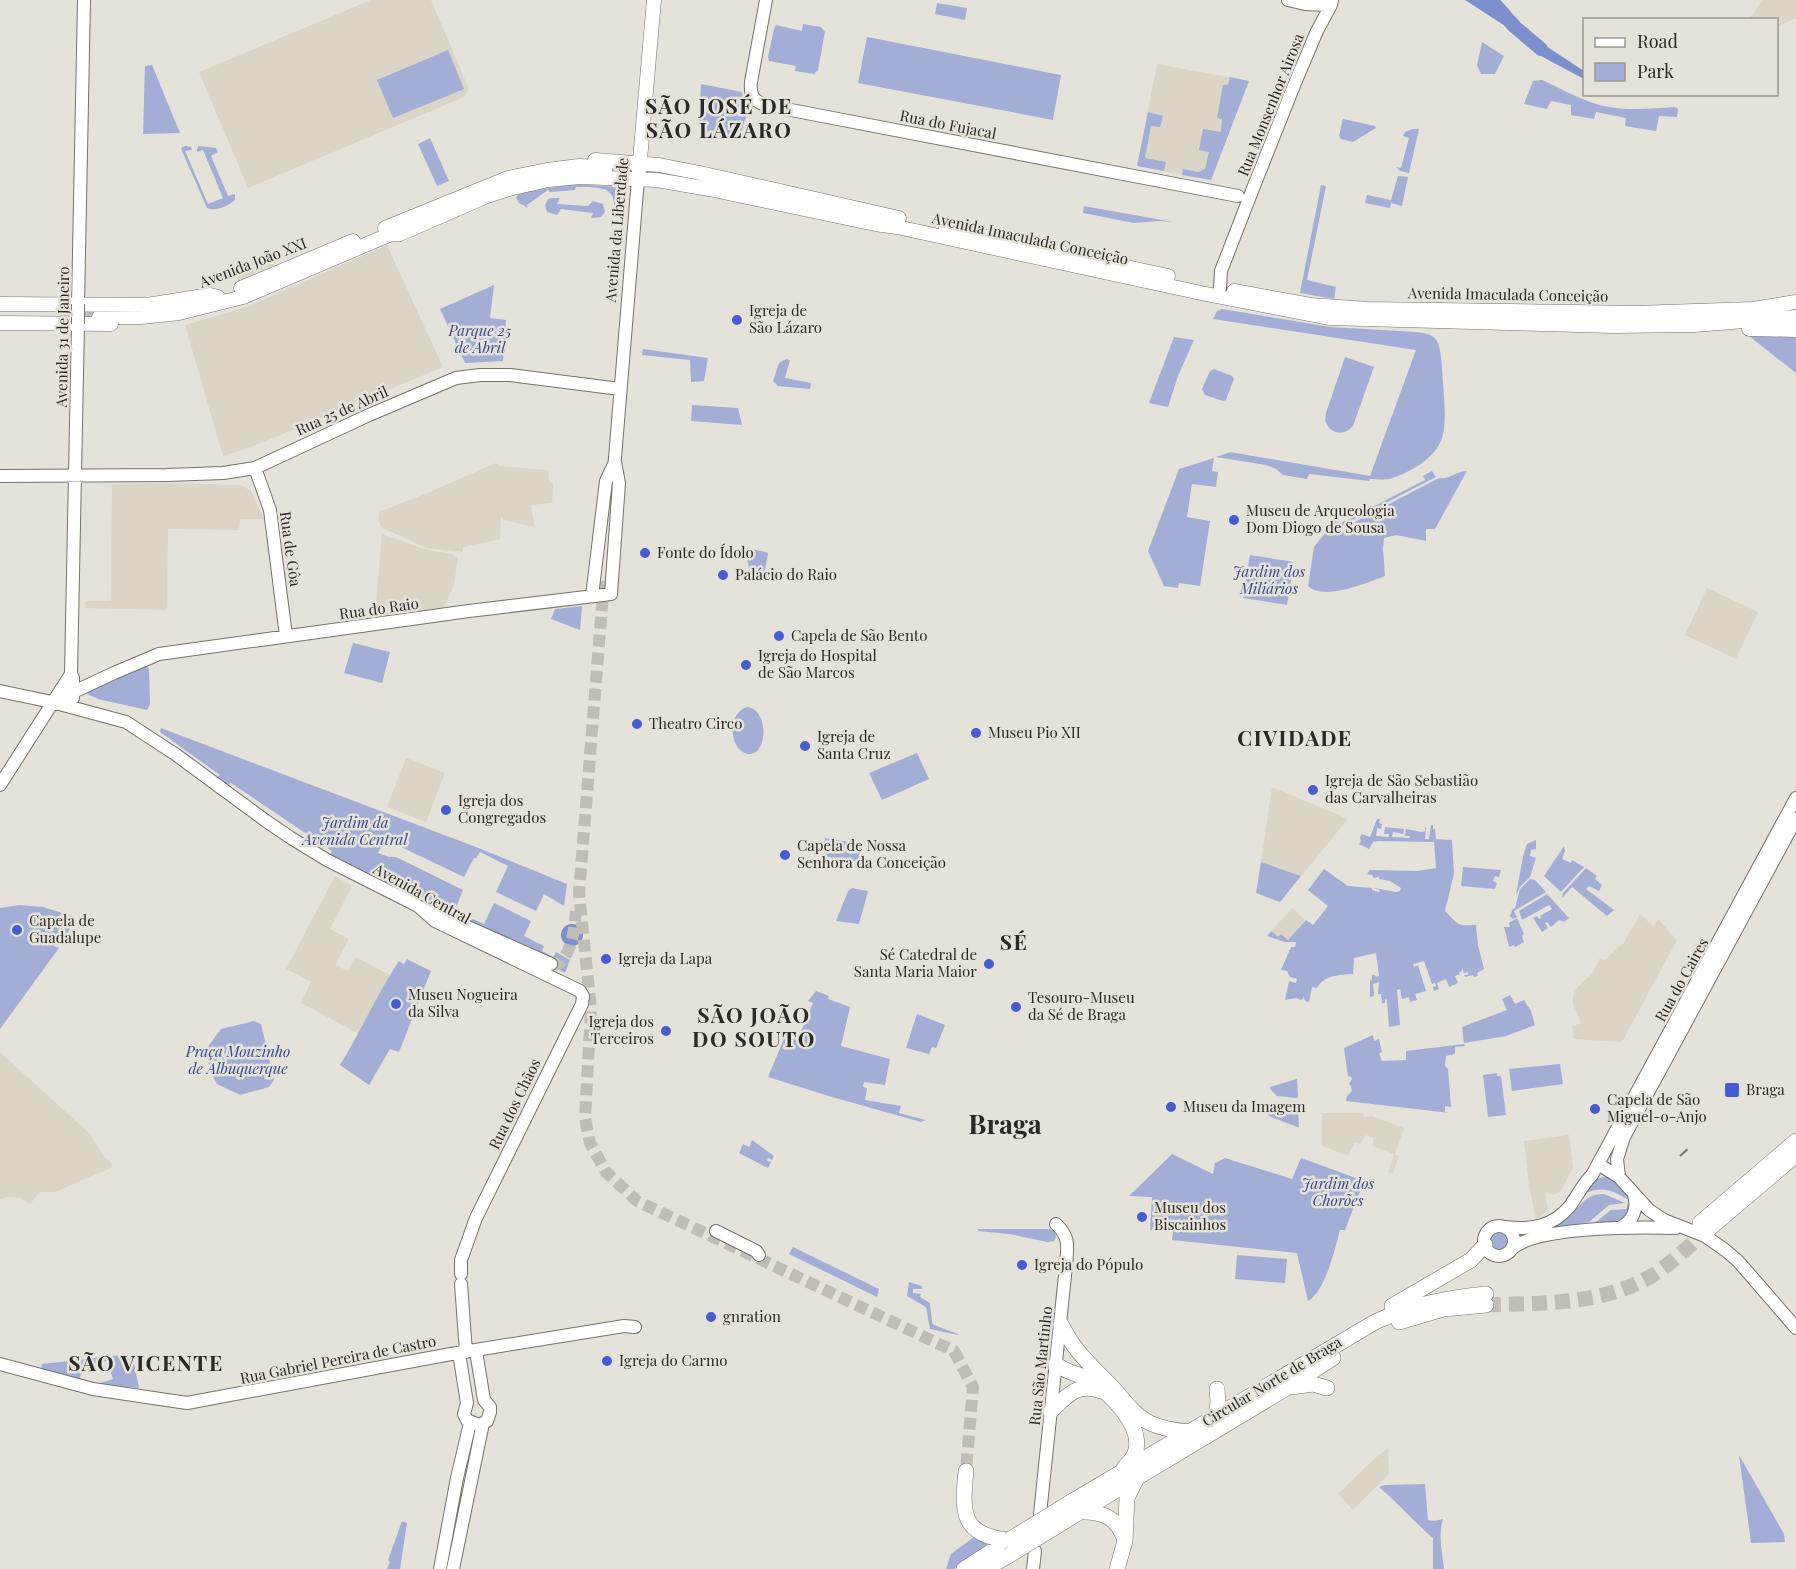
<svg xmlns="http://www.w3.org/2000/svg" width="1796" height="1569" font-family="'Playfair Display',serif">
<rect width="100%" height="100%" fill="#e5e2da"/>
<path fill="#dbd5c7" d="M371 0H431L468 87 467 93 464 97 248 188 199 72Z
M1763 0H1796V18L1777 27 1776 20 1749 19Z
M1157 64 1249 81 1211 180 1137 166Z
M387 245 443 367 302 426 251 447 223 456 185 325 247 307Z
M262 256 275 266 237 282 236 268Z
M496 463 499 466 546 470 549 471V480L553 484 552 503 531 505 535 527 504 520 501 517 500 539 463 547V552L427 548 382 528 378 520 379 512 425 494Z
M168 483 241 485 251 491 264 519H240L239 530 168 529 167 610 85 608 86 601H111L112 484Z
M382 534 427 550 453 554 458 558 454 585 444 607 375 617Z
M1707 588 1758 612 1736 659 1685 635Z
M406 758 445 773 426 822 387 807Z
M1272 787 1348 819 1301 876 1261 862Z
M335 876 352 886 330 929 349 939 335 965 348 971 355 957 390 975 359 1034 301 1003 311 982 286 969Z
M1292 908 1305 920 1288 940 1267 936Z
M1640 914 1653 926 1658 919 1677 940 1622 1042 1574 1039 1572 1025 1573 1026 1581 1023 1573 1004V996L1576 989 1594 972 1593 971 1600 958 1605 960 1622 944H1623Z
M0 1052 90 1134 106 1159H108L113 1167 55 1192H40L30 1204 21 1198 9 1197 0 1199Z
M1323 1113H1363L1364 1117 1372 1116 1404 1128 1395 1154 1399 1156 1393 1174 1388 1172 1394 1154 1372 1146 1374 1138 1366 1135 1360 1144 1355 1142 1348 1156 1323 1146 1322 1144V1114Z
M1569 1135 1573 1168 1560 1192 1553 1195 1545 1192 1548 1211 1536 1220 1529 1185 1524 1141Z
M1388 1448 1389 1474 1353 1510 1338 1494 1374 1459Z"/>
<path fill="#a2aed5" d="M937 3 967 8 965 20 935 14Z
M803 24 821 27 825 32 818 70 814 74 795 71 796 66 769 61 768 57 774 29 776 25 802 31Z
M867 37 1061 75 1053 120 858 83Z
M1482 42 1504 56 1495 74H1481L1477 65Z
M448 50 464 89 393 118 377 80Z
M152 65 180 133 143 134 145 66Z
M1230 77 1249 81 1211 180 1182 175 1183 169 1198 172 1205 169 1209 152 1199 150 1203 129 1221 132 1222 119 1217 118 1223 85H1228Z
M1542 80C1558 87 1573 96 1590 102 1617 112 1647 109 1675 107L1678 109 1677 117 1659 116 1656 131 1625 126 1626 118 1596 112 1594 119 1571 115V105L1551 101 1547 109 1524 104 1533 81Z
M701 84 742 92 744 103 741 104 742 106H745L749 109 741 132 736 131 733 138 699 130Z
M1148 112 1163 116 1160 127 1151 126 1145 158 1166 162 1164 171 1137 166Z
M1343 119 1375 126 1376 128 1353 142 1341 139 1339 136Z
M1412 129H1419L1409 173 1400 171 1396 167 1401 168 1409 138 1403 136 1405 132Z
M430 138 449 181 437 186 418 144Z
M185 146 191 147 192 150 185 151 208 204 223 198 203 150 197 152V149L199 146 216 148 218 152 211 156 228 196 235 194V200C228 206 216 212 207 208L182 151 181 148Z
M1398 176 1408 177 1402 206 1391 203 1390 208 1365 203 1367 195 1391 200Z
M573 184 621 187 619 216C614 212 614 209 614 203 613 184 590 188 576 187L575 190 550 192 548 190 527 205 528 208 519 203 516 198 519 193Z
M1321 185 1326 186 1307 280 1336 287 1334 299 1300 293Z
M552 198H560L557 204 588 206 593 201 603 204 605 212 601 217 591 218 593 213 561 209 557 215 547 212 545 205 548 199Z
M1084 206 1173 222 1158 221 1134 223 1083 213Z
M494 285 490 318 506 320 503 361 465 363 440 309Z
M1222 309 1330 327 1417 332C1424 333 1433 334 1437 341 1442 351 1442 372 1443 383 1444 398 1447 423 1442 438 1436 458 1408 474 1389 479 1383 480 1376 479 1370 479L1369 481 1309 474 1307 479 1283 475 1276 469 1266 465 1216 457 1230 452 1370 476 1416 350 1213 319 1217 311Z
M1756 334 1791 336 1796 338V373L1749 336Z
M1174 337 1194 340 1178 376 1168 407 1149 403Z
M643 349 708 358 704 381 691 382 690 360 642 355Z
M1345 357 1374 367 1353 426C1346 434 1337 435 1329 428L1325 421 1326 413Z
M786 359 790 360 785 378 811 383 810 389 778 386 773 381 779 363Z
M1214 369 1232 376 1234 379 1226 400 1223 401 1205 395 1202 389 1210 371Z
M692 405 738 408 742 425 691 421Z
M1214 458 1212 471 1218 472 1216 487 1192 484 1187 517 1210 521 1200 586 1179 583 1178 588 1164 586 1148 551 1179 469Z
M1432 471 1436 477 1341 526 1326 527 1337 520 1339 524 1425 480 1423 476Z
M1467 471 1435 529H1426V541L1396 535 1384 538 1383 549 1385 576C1367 583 1323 601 1308 586L1314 547 1326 532H1344L1345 527 1439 478C1449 480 1456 471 1467 471Z
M745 548 766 552 768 554 764 575 751 579Z
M1250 555 1294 562 1287 605 1243 598Z
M582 606 580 630 551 619 555 609Z
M353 643 390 652 382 683 344 673Z
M146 665 149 669 150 704 147 710 98 699 87 694V692Z
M747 707C769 709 768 754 750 754 731 754 724 715 747 707Z
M161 728 476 847 567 884 564 906 544 894 536 911 496 892 508 866 480 852 476 858H474L464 877 401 847 397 842 386 837 378 853 389 857H396L463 890 455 910 464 914 461 919 466 922 473 919 484 924 494 903 531 921 524 936 544 946 542 951 553 957 556 952 570 960 565 973 450 916 451 912 413 893 402 891 330 855 332 851 231 783 227 785 217 777 220 775 160 732Z
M917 753 929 779 882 800 869 773Z
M1377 819H1380L1379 823 1382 824 1381 829 1377 828 1376 836 1389 837V834H1384L1385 827 1404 829 1403 834 1393 832 1392 837 1410 838V836H1405L1406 829 1422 832 1425 831V827H1426L1425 839H1429L1431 825H1433V829H1435L1436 839 1452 840 1454 873 1445 911C1459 925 1456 926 1476 925L1478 945 1484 969 1477 973 1478 976 1474 977 1473 975 1465 977 1464 975H1468V972L1464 973 1462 968V971L1459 972 1460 974 1455 976 1458 983 1449 987 1446 979 1437 983 1439 989 1434 991 1433 987 1436 986 1435 983 1432 984 1424 961 1413 964 1414 967 1418 965 1426 991 1415 994 1417 1000 1410 1002 1409 997 1402 999 1400 989 1397 990 1400 1025 1389 1027 1387 1000 1385 999V1003H1382L1381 994H1378L1379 982 1373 984 1374 996 1370 997V981L1372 980V975H1375L1376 977 1379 976 1376 953 1354 958 1353 974C1339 975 1324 975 1317 988L1312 987 1309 1002 1305 1001 1303 996V999L1300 1000 1297 998 1285 1000 1289 981 1296 983 1297 979 1290 977 1287 971 1281 970 1291 947H1295L1296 942H1285L1267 936 1272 931 1278 937 1281 934 1288 940 1306 920 1313 925 1328 906 1308 890 1324 869 1348 886 1372 888V890L1379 892 1380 890 1374 888 1396 892 1400 891 1401 888 1390 881 1379 879V877L1374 878 1372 875 1367 874 1370 870 1417 871 1436 868 1434 842 1378 841 1373 842 1369 849 1359 844 1361 841 1360 837 1362 834 1370 837Z
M825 838 861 844 859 862 824 856Z
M1536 840V849L1531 850 1530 856 1536 858 1530 877 1520 887 1516 895 1523 856 1527 844Z
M1564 846 1565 851 1562 859 1571 863 1572 860 1584 867 1561 892 1544 876Z
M1261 862 1301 876 1280 902 1256 893Z
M1463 867 1501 870 1499 877 1495 876 1493 881 1497 883 1495 889 1461 886Z
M1586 868 1597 876 1595 879 1602 885 1599 891 1589 886 1586 889 1614 910 1607 916 1572 887 1562 898 1563 893Z
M1530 879 1535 880 1546 892 1514 911 1517 917 1513 919 1510 916 1513 908 1514 909 1515 908 1520 889Z
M852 888 868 891 859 924 836 921 848 891Z
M1547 894 1569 918 1564 922 1559 920 1551 927 1547 922 1545 923 1548 928 1542 932 1533 918 1537 916 1539 919 1541 917 1540 916 1552 909 1549 905 1522 920 1519 911Z
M19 905 43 907 75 917 63 943 46 935 44 941 59 948 0 1029V908Z
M1517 918 1524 934 1522 936 1524 942 1515 947 1514 945 1509 947 1504 927H1510L1509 923Z
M407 959 431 971 399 1052 390 1049 369 1085 340 1065C361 1031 377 994 399 961L404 964Z
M816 991 829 996 828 999 850 1007 841 1046 890 1059 885 1085 864 1082 863 1087 867 1088 865 1100 901 1106 899 1113 926 1120 921 1122 832 1097 768 1077 786 1034 799 1036 813 1003 808 1001Z
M1510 995 1515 1004 1524 1000 1531 1011 1535 1025 1506 1036 1464 1043 1462 1027 1507 1010 1502 999Z
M917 1014 945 1025 936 1048 932 1047 929 1054 906 1048Z
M254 1021 261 1024 274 1080 269 1087 240 1095 217 1084 211 1073 208 1061 207 1048 221 1029Z
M1373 1035 1374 1041 1379 1039 1382 1052 1379 1053 1382 1061 1406 1060V1051L1464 1044 1465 1046 1455 1047V1054L1446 1056 1445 1066 1448 1069 1451 1107 1445 1106V1112L1450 1113 1451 1108 1450 1113 1346 1101 1347 1096 1352 1091 1351 1086 1349 1084 1352 1079 1351 1077 1348 1076 1344 1048Z
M1560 1064 1563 1084 1512 1091 1509 1069Z
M1497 1073V1076H1501L1506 1115 1488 1117 1483 1075Z
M1297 1079 1298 1097 1297 1098 1277 1096 1270 1089V1087Z
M1276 1108 1298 1110 1299 1127H1297L1269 1116 1268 1115Z
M752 1140 774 1156 772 1160 768 1158 767 1161 771 1162 768 1168 739 1153 743 1144 749 1147Z
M1172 1154 1213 1174 1215 1163 1225 1158 1292 1179 1301 1158 1364 1181 1345 1230H1340C1335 1249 1325 1292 1308 1301L1297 1253 1172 1240 1173 1232 1150 1230 1152 1197 1129 1196Z
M1609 1176 1612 1177 1631 1198 1633 1205 1622 1222 1592 1225 1611 1210 1626 1209 1629 1200C1611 1190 1605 1186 1585 1193L1594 1179Z
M1604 1194 1625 1203 1609 1205 1589 1222 1541 1231 1518 1239V1233C1532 1231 1548 1230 1561 1223 1579 1213 1580 1194 1604 1194Z
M978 1229H1051L1055 1232 1056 1237 1054 1241 1048 1242 1009 1234 978 1231Z
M1488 1242a12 12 0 1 1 24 0a12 12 0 1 1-24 0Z
M793 1247 879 1289 877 1297 789 1254Z
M1237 1255 1287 1259 1285 1283 1235 1279Z
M909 1282 922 1286V1289H913V1293L921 1294 920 1297 930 1303 932 1323 934 1325 958 1334V1335L930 1329 926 1307 907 1296Z
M132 1354 139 1388 97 1384 113 1379 107 1361 84 1366 80 1377 82 1380 41 1369 42 1364Z
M1739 1455 1784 1534 1785 1542 1751 1543Z
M1425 1484 1428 1520 1434 1521 1443 1519C1438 1535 1442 1552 1444 1569H1433V1538C1414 1522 1398 1503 1379 1487L1385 1485Z
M402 1521 407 1523 400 1569H387L390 1562 388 1560Z
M978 1534 997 1543 954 1569H946L951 1554Z"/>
<path fill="#7d90cd" d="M1465 0H1497L1519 25 1516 33Z
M1529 35 1584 71V79L1539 55 1525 43Z
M561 935a11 11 0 1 1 22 0a11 11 0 1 1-22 0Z"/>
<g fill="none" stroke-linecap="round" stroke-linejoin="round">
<path stroke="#7d90cd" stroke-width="14" d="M1491 0 1515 27 1541 49"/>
<path stroke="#c0bdb6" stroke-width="12" stroke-dasharray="12 6" stroke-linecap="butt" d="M604 581 579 893 591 1010 585 1118 590 1143 606 1172 637 1201 954 1351 973 1387 966 1471
M551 964H558C573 952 574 929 576 911"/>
<path stroke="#c0bdb6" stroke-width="14" stroke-dasharray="14 7" stroke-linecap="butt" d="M605 170 645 174
M60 311 100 312"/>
<path stroke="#c0bdb6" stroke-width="15" stroke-dasharray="15 8" stroke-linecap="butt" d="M1486 1305C1539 1303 1596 1305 1644 1280 1668 1268 1688 1246 1709 1229"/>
<defs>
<path id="secondary" d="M766 0 751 82C750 95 752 100 765 105L1238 196
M1288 0 1305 4 1327 5 1332 0
M1220 288 1221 271 1252 191 1295 83 1317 31 1331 5 1332 0
M78 304 84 0
M255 468 270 510 286 636
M614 470 638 179
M0 476 167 475 223 473 255 468 369 415 456 378 480 375H510L620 389
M592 596 606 481 615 462
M0 691 52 702 126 722 175 754 266 821 291 838 327 860 418 906 435 921 580 991 583 996 582 1004 476 1218 461 1260V1274
M73 698V678L71 674 78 324
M52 702 114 673 159 654 469 611 611 594 619 483 615 462
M0 785 71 674
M425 908 551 964
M1598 1164 1619 1177 1649 1210 1664 1220 1705 1236 1725 1250 1738 1261 1796 1328
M1619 1177 1617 1159 1624 1137 1796 819
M1484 1241a15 15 0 1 1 30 0a15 15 0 1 1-30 0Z
M1505 1227C1530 1230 1553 1227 1570 1206 1577 1196 1583 1184 1592 1175L1796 798
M1619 1228C1633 1222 1638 1209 1634 1195
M716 1231 756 1251 759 1255
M1513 1248C1539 1226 1641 1227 1676 1228
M461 1284 466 1352
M459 1353 467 1403 464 1414 467 1420 477 1424
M0 1364 93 1389 187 1403 451 1354 624 1326 635 1327
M1040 1514 1066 1266C1067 1248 1071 1238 1056 1224
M440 1569 457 1478 470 1423
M453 1569 483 1423 487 1421 490 1412V1407L484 1400 476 1351
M1033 1569 1035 1551"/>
<path id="primary" d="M595 160 659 165 700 173 899 218
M639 171 654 0
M385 228 508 178 547 170 579 166 606 167
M946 228 1168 276
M391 234H400L487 196 509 189 548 180 580 177 657 180 709 189 875 224 897 227 1201 293 1329 318 1613 326 1694 325 1796 317
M241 288 353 241
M1234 291 1311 305 1367 309 1636 313 1753 309 1796 302
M0 304 147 305 210 295 218 297
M99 317H141L179 313 243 297 391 234 398 229
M0 323 111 324
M1749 329 1796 330"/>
<path id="highway" d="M1700 1223 1796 1141
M1709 1229 1796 1155
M1392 1306 1471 1260 1485 1245
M1399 1322 1443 1309 1486 1305
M1061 1324C1076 1354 1091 1365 1113 1388 1124 1400 1135 1416 1150 1423 1163 1429 1177 1431 1191 1432
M1056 1364C1065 1372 1076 1373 1086 1378 1107 1390 1145 1426 1135 1453 1133 1459 1128 1463 1124 1468
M1291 1387 1313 1384 1327 1388
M1051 1411C1068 1395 1077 1382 1101 1391
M1216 1416 1218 1402 1217 1389
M966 1471C962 1510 960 1536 1009 1540
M1071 1502 1375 1322C1412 1305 1445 1298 1486 1294
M1080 1512 1285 1389 1333 1358
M1080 1512C1101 1511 1117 1517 1124 1538
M964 1569 1009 1540
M985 1569 1008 1556
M1117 1569 1125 1541 1127 1498 1137 1478"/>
</defs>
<use href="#secondary" stroke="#74726b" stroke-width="14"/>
<use href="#primary" stroke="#74726b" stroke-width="15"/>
<use href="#highway" stroke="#74726b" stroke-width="16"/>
<use href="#secondary" stroke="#fff" stroke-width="12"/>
<use href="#primary" stroke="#fff" stroke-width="14"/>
<use href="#highway" stroke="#fff" stroke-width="15"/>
<path stroke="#777570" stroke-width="2" stroke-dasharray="10 10" stroke-linecap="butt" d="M1680 1156 1690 1147"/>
<defs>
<path id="secondary-bridge" d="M78 324V304"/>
<path id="highway-bridge" d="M1009 1540 1071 1502
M1008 1556 1080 1512"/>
</defs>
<use href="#secondary-bridge" stroke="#74726b" stroke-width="14" stroke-linecap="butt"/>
<use href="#highway-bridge" stroke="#74726b" stroke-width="16" stroke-linecap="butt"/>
<use href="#secondary-bridge" stroke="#fff" stroke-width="12"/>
<use href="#highway-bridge" stroke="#fff" stroke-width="15"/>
</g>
<g fill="#465dd1" stroke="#e5e2da" stroke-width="2">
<circle cx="737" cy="320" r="6"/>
<circle cx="1234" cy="520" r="6"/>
<circle cx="645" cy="553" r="6"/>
<circle cx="723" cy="575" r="6"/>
<circle cx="779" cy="636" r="6"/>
<circle cx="746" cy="665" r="6"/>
<circle cx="637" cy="724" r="6"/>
<circle cx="976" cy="733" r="6"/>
<circle cx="805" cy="746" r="6"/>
<circle cx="1313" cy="790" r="6"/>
<circle cx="446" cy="810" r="6"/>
<circle cx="785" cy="855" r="6"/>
<circle cx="17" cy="930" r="6"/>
<circle cx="606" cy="959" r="6"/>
<circle cx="989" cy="964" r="6"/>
<circle cx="396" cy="1004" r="6"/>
<circle cx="1016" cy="1007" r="6"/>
<circle cx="666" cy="1031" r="6"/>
<rect x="1724" y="1082" width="16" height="16" rx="3"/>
<circle cx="1171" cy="1107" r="6"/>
<circle cx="1595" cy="1109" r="6"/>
<circle cx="1142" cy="1217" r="6"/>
<circle cx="1022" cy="1265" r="6"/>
<circle cx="711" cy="1317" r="6"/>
<circle cx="607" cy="1361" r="6"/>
</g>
<g text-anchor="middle" stroke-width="5" stroke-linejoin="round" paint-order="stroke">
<g font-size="15" fill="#2a2926" stroke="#e5e2da">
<text transform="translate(1271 105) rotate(-68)" y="5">Rua Monsenhor Airosa</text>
<text transform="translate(948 125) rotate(11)" y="5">Rua do Fujacal</text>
<text transform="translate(617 230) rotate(-85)" y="5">Avenida da Liberdade</text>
<text transform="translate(1030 239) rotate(12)" y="5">Avenida Imaculada Conceição</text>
<text transform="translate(253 263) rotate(-21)" y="5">Avenida João XXI</text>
<text transform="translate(1508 295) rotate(1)" y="5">Avenida Imaculada Conceição</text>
<text transform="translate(63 337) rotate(-89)" y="5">Avenida 31 de Janeiro</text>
<text transform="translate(342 411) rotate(-24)" y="5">Rua 25 de Abril</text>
<text transform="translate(290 549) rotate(82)" y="5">Rua de Gôa</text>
<text transform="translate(379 609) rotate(-8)" y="5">Rua do Raio</text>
<text transform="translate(422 894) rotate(29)" y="5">Avenida Central</text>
<text transform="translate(1682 980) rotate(-61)" y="5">Rua do Caires</text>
<text transform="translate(515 1104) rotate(-64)" y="5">Rua dos Chãos</text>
<text transform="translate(338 1360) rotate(-11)" y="5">Rua Gabriel Pereira de Castro</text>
<text transform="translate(1041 1366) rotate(-84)" y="5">Rua São Martinho</text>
<text transform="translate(1272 1382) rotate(-31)" y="5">Circular Norte de Braga</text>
</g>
<g font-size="15" fill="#2a2926" stroke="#e5e2da" text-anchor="start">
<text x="749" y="316">Igreja de<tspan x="749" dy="17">São Lázaro</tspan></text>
<text x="1246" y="516">Museu de Arqueologia<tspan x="1246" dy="17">Dom Diogo de Sousa</tspan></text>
<text x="657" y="558">Fonte do Ídolo</text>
<text x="735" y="580">Palácio do Raio</text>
<text x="791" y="641">Capela de São Bento</text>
<text x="758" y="661">Igreja do Hospital<tspan x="758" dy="17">de São Marcos</tspan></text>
<text x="649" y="729">Theatro Circo</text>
<text x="988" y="738">Museu Pio XII</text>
<text x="817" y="742">Igreja de<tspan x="817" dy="17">Santa Cruz</tspan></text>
<text x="1325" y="786">Igreja de São Sebastião<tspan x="1325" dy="17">das Carvalheiras</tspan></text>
<text x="458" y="806">Igreja dos<tspan x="458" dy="17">Congregados</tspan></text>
<text x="797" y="851">Capela de Nossa<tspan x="797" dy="17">Senhora da Conceição</tspan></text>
<text x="29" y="926">Capela de<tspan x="29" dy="17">Guadalupe</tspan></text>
<text x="977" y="960" text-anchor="end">Sé Catedral de<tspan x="977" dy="17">Santa Maria Maior</tspan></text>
<text x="618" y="964">Igreja da Lapa</text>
<text x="408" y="1000">Museu Nogueira<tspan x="408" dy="17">da Silva</tspan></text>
<text x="1028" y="1003">Tesouro-Museu<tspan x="1028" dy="17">da Sé de Braga</tspan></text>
<text x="654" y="1027" text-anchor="end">Igreja dos<tspan x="654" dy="17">Terceiros</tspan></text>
<text x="1746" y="1095">Braga</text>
<text x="1607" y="1105">Capela de São<tspan x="1607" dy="17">Miguel-o-Anjo</tspan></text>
<text x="1183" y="1112">Museu da Imagem</text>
<text x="1154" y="1213">Museu dos<tspan x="1154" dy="17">Biscainhos</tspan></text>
<text x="1034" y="1270">Igreja do Pópulo</text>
<text x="723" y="1322">gnration</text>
<text x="619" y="1366">Igreja do Carmo</text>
</g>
<g font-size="15" font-style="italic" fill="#364792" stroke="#e5e2da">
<text x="480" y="336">Parque 25<tspan x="480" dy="17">de Abril</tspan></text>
<text x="1269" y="577">Jardim dos<tspan x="1269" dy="17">Miliários</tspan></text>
<text x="355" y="828">Jardim da<tspan x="355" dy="17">Avenida Central</tspan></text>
<text x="238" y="1057">Praça Mouzinho<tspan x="238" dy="17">de Albuquerque</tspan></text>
<text x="1338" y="1189">Jardim dos<tspan x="1338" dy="17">Chorões</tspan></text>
</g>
<g font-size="21" font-weight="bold" letter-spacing="1.5" fill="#2a2926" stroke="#e5e2da">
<text x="719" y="114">SÃO JOSÉ DE<tspan x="719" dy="24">SÃO LÁZARO</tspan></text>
<text x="1295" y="746">CIVIDADE</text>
<text x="1014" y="950">SÉ</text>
<text x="754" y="1023">SÃO JOÃO<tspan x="754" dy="24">DO SOUTO</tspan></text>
<text x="146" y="1371">SÃO VICENTE</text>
</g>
<g font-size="27" font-weight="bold" fill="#2a2926" stroke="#e5e2da">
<text x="1005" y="1134">Braga</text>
</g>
</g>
<rect x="1583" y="18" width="195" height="78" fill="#e5e2da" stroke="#9a9892" stroke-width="1.5"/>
<rect x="1595" y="38" width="30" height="9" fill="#ffffff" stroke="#9a9892" stroke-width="1.5"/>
<text x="1637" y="48" font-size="18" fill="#2a2926">Road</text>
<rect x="1595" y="63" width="30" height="18" fill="#a2aed5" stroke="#9a9892" stroke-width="1.5"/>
<text x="1637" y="78" font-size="18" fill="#2a2926">Park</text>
</svg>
